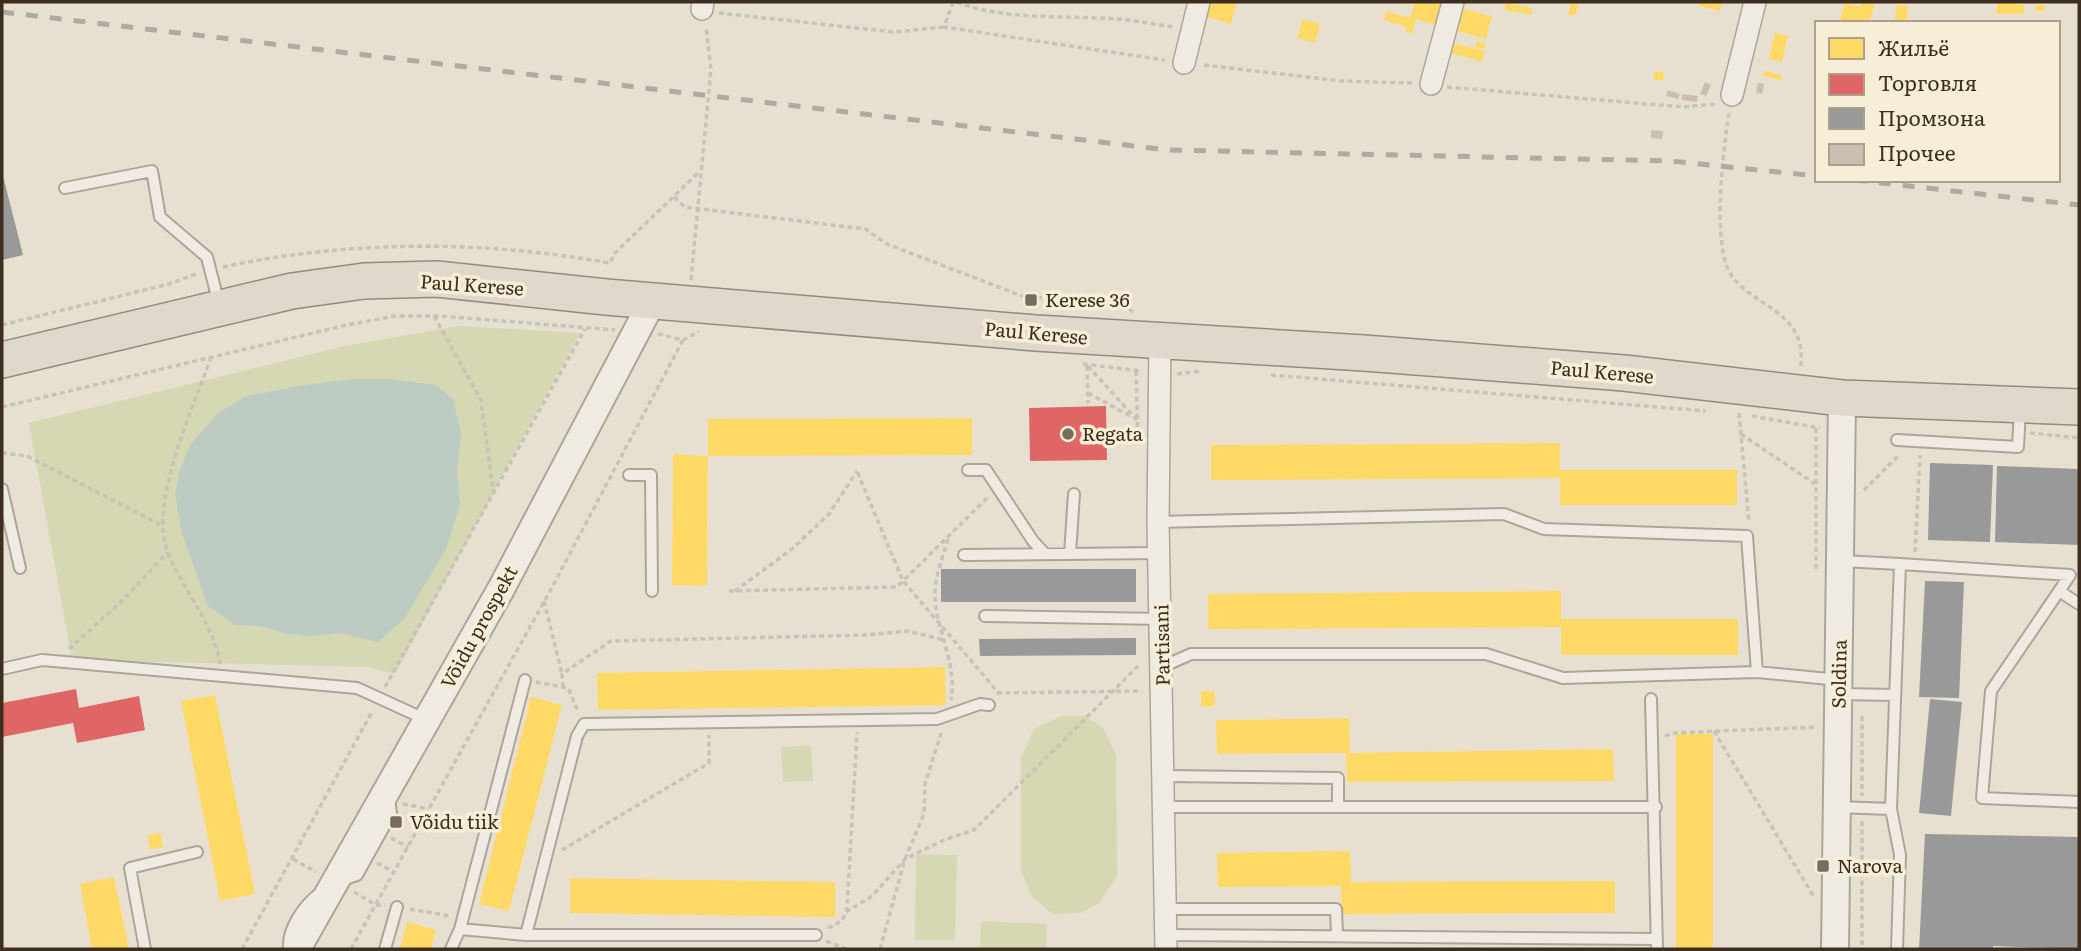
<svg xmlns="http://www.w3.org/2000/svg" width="2081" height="951" font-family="Literata,serif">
<rect width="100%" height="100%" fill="#e7e0d1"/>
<path fill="#d6d7b3" d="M458 326 580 333 395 674 368 667 72 660 29 423 345 346Z
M1061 716H1085L1103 728 1116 755 1117 876 1099 903 1081 913 1053 914 1032 897 1021 870V758L1034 729Z
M811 745 813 781 783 782 781 747Z
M916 854 957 855 955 940H915Z
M981 921 1047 924 1046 949H980Z"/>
<path fill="#bcccc2" d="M354 379H390L436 385 453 399 461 434 457 471 460 505 446 549 404 619 378 642 340 633 310 636 287 634 261 626 235 625 208 606 182 534 175 494 180 470 190 445 216 415 244 397 297 386Z"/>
<path fill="#ffd966" d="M1208 2H1237L1231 24 1204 16Z
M1415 2H1443L1436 25 1416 19 1412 34 1405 32 1407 27 1384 20 1386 11 1410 18Z
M1571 2H1579L1575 16 1568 15Z
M1700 2H1722L1720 11 1699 6Z
M1861 2 1875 4 1869 23 1840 20 1845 3 1860 7Z
M1997 2H2017V5H2024V14H1996Z
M1506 3 1532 8 1531 15 1504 10Z
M1896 5 1908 6 1907 23H1895Z
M2036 5H2045V11H2036Z
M1460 8 1492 16 1486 39 1454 30Z
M1303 19 1320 24 1315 43 1297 38Z
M1775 33 1788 36 1782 62 1769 59Z
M1476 41 1486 44 1485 49 1475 47Z
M1454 43 1485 51 1482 62 1451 53Z
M1663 71 1664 80H1654V72Z
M1764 71 1782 75 1781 80 1763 76Z
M972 418V455L708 456 707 586 672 585 673 454 708 456V419Z
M1560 443V470H1737V505H1560V478L1211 480V445Z
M1561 591V619H1738V655H1561V627L1208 629V594Z
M945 667 946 705 598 710 597 673Z
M1201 691H1214L1215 706 1201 707Z
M215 695 255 894 220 901 181 701Z
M531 697 562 705 509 911 479 904Z
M1349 718 1350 753 1613 749 1614 781 1347 782 1346 753 1217 754 1216 720Z
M1676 734H1713V949H1676Z
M161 833 163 848 150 849 148 835Z
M1350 851 1351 882 1615 881V913L1342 914 1341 886 1218 887 1217 853Z
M114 877 129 949H92L80 884Z
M570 878 835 882V917L570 913Z
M407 922 436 930 431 949H400Z"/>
<path fill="#e06666" d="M1106 406 1107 460 1030 461 1029 408Z
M76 689 79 708 139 696 145 730 77 743 73 723 2 737V703Z"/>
<path fill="#999" d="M2 172 23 255 2 260Z
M1930 463 1993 465 1990 542 1928 540Z
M1997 466 2079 469V545L1995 542Z
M941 569H1136V602H941Z
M1925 581 1964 582 1959 698 1919 697Z
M1136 638V655L980 656 979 639Z
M1930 699 1962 702 1951 816 1919 813Z
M1925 834 2079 837V949L1993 946V949H1919Z"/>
<path fill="#cbbfb2" d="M1705 82 1711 85 1706 96 1700 94Z
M1758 83 1764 84 1762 94 1756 93Z
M1668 90 1680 94 1678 99 1666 96Z
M1682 94 1698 96 1697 102 1682 100Z
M1651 130 1663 131 1662 139 1651 138Z"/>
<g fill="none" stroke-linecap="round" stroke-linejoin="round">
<defs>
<path id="service" d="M65 188 152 171 160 217 207 257 219 304
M1897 440 2018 447 2020 409
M968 470H986L1033 541 1045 554
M629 475H651L652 591
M2 489 20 568
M1158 522 1504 514 1544 529 1747 536 1757 672
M1070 554 1074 494
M964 555 1159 553
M1841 561 1900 564 1891 809 1900 855 1897 949
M1900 564 2070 575 1991 691 1982 798 2079 802
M2059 591 2079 604
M985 616 1162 619
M1162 667 1191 654H1486L1563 678 1757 672 1839 680
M2 669 42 660 357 688 427 720
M1839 694 1895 695
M1651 699 1657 949
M1164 776 1338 778V807
M1164 807H1656
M1837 807 1891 809
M342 880 357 875 391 814 389 796
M1166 909H1336L1337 935
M460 929 526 935H816
M526 935 577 736 584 724 937 719 980 704 989 705
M1166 935 1657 939
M145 949 130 868 197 852
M289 949C287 929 304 905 320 893
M385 949 397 907
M451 949 460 929 525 680"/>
<path id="minor" d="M702 9 703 2
M1184 63 1199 2
M1431 84 1453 2
M1732 95 1755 2
M1160 342 1158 522 1166 949"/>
<path id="tertiary" d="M297 949 501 589 653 300
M1835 949 1842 398"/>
<path id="trunk" d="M2 360 292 291 364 281 437 279 606 297 1036 333 1364 353 1624 373 1842 398 2079 407"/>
</defs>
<use href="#service" stroke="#ada599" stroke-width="14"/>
<use href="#minor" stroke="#ada599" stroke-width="24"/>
<use href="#tertiary" stroke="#ada599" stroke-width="30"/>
<use href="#trunk" stroke="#928b80" stroke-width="38"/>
<path stroke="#c8c2b9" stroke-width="3.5" stroke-dasharray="5 3.5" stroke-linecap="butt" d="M953 2 944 27 1165 60
M957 2C1005 21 1065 15 1117 19 1136 20 1156 25 1175 27
M719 13 894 32 944 27
M1204 65 1341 81 1412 83
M1447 87 1683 107 1718 104
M1729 113C1723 152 1714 227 1726 264 1737 299 1788 305 1799 341 1802 349 1801 359 1801 368
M674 197 685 207 865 229 887 244 1022 296 1125 306 1133 312
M223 267C352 240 481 240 610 263L615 253 700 171
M691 280 711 69 706 27
M434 316 481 400 493 491
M2 325 169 284 199 273
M658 334 683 340 699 331
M211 357C194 407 148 502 168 553 184 592 213 622 220 664
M1083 364 1141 371
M1087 366 1088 403
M1088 366 1137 420
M1136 371 1138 442
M1177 374 1200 371
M1271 375 1706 411
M1088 393 1132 417
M2 407 347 325 395 316H441L615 330
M1739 413 1749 523
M1752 416 1820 428
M1816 428V569
M2030 433 2079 438
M1741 434 1815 484
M2 453 27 456 161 525
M1864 490 1899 455
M987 498 903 581 998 692
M948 539C943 558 934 577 935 597 936 630 958 666 951 700
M1915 552 1920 455
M729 591 896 587 903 581 857 471
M735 591 792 549 829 514 857 471
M544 601 562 674
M69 649 124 599 168 552
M536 682 568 688 579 713
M385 687 585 329
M563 687 562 674 611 641 866 635 908 631 944 640
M997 693 1142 691
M1862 716V796
M1714 731 1814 897
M1665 736 1672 733 1817 727
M403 804 429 809
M1862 821V949
M391 838 408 847
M562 850 709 763V735
M293 859 316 872
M377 863 394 872
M354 892 376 905H385
M410 909 450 916
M846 912 872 896 905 859 944 840 974 830 1141 663
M828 928 842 921 847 909 857 732
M826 941 846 949
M242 949 373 710
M351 949 550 591 683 340
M880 949 905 859 924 814 925 784 942 730"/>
<use href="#service" stroke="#efebe3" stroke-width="10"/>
<use href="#minor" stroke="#efebe3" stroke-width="21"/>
<use href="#tertiary" stroke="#efebe3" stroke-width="26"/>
<use href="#trunk" stroke="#e0d9cb" stroke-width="35"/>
<path stroke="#afaaa2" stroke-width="5" stroke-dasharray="12 12" stroke-linecap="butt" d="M2 12 1168 150 1670 161 1817 176
M1855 180 2079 205"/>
</g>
<g fill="#786c5e" stroke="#f7eed8" stroke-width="2.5">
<rect x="1024" y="293" width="14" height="14" rx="3.5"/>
<circle cx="1068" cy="434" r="7"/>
<rect x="389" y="815" width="14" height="14" rx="3.5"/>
<rect x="1816" y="859" width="14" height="14" rx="3.5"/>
</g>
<g text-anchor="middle" stroke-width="7" stroke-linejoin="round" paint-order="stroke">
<g font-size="19" fill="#3d2e20" stroke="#f7eed8">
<text transform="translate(472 285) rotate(4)" y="7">Paul Kerese</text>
<text transform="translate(1036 333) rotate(5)" y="7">Paul Kerese</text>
<text transform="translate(1602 372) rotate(5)" y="7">Paul Kerese</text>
<text transform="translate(479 627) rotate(-61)" y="7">Võidu prospekt</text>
<text transform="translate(1162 645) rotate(-91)" y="7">Partisani</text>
<text transform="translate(1839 674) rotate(-89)" y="7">Soldina</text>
</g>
<g font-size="19" fill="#3d2e20" stroke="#f7eed8" text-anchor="start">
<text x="1045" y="307">Kerese 36</text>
<text x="1082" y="441">Regata</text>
<text x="410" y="829">Võidu tiik</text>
<text x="1837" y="873">Narova</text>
</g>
</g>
<rect width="2081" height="951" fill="none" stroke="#3d2e20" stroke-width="7"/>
<rect x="1815" y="21" width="245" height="161" fill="#f7eed8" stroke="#ada18e" stroke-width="2"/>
<rect x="1829" y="38" width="35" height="21" fill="#ffd966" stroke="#ada18e" stroke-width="2"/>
<text x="1878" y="56" font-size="21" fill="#3d2e20">Жильё</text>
<rect x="1829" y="74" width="35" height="21" fill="#e06666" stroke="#ada18e" stroke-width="2"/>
<text x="1878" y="91" font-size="21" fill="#3d2e20">Торговля</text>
<rect x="1829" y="108" width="35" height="21" fill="#999999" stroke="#ada18e" stroke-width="2"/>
<text x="1878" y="126" font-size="21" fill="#3d2e20">Промзона</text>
<rect x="1829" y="144" width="35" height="21" fill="#cbbfb2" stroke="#ada18e" stroke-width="2"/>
<text x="1878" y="161" font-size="21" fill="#3d2e20">Прочее</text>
</svg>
